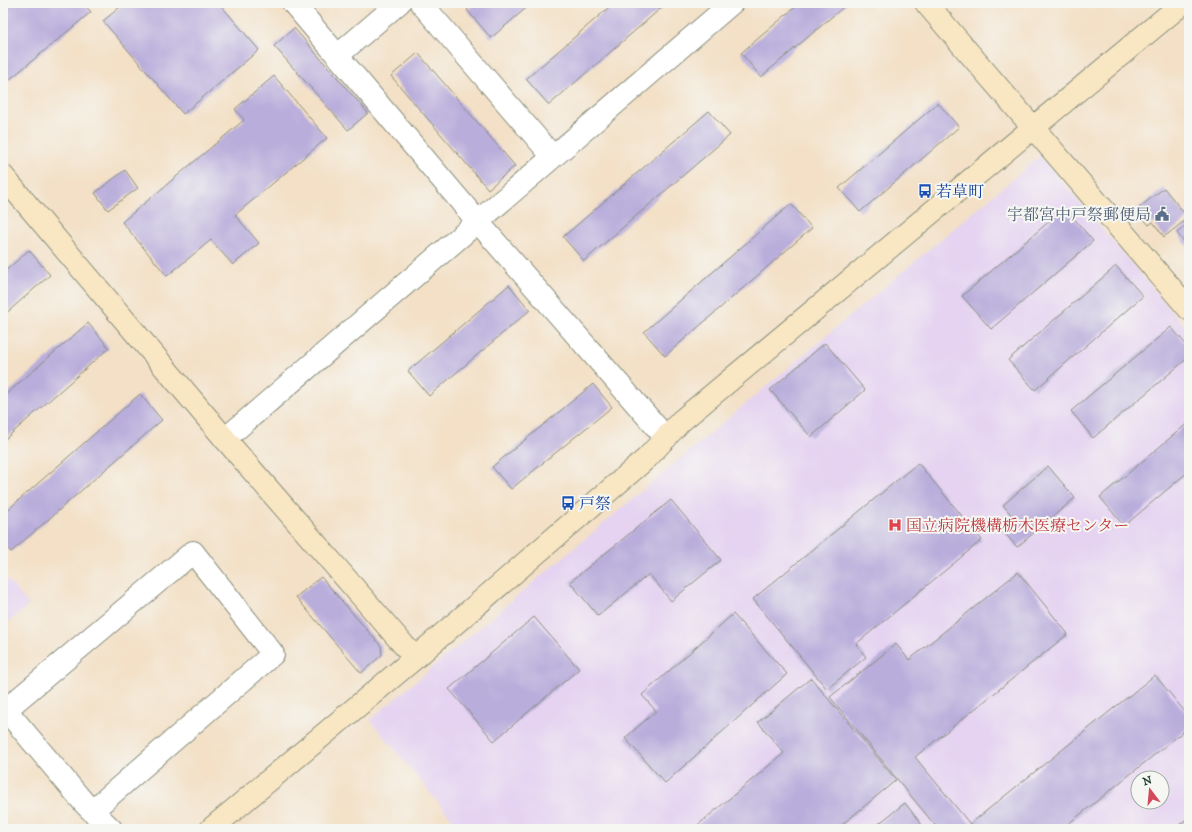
<svg xmlns="http://www.w3.org/2000/svg" width="1192" height="832" font-family="'IM FELL DW Pica','Noto Serif JP',serif">
<rect width="100%" height="100%" fill="#f6f6f2"/>
<filter id="ink" filterUnits="userSpaceOnUse"><feTurbulence type="fractalNoise" baseFrequency=".025" numOctaves="2"/><feDisplacementMap in="SourceGraphic" scale="8" xChannelSelector="R" yChannelSelector="G"/><feConvolveMatrix kernelMatrix="1 2 1 2 8 2 1 2 1" color-interpolation-filters="sRGB"/></filter>
<filter id="wash" filterUnits="userSpaceOnUse"><feTurbulence type="fractalNoise" baseFrequency=".012" numOctaves="4" result="noise"/><feDisplacementMap in="SourceGraphic" scale="16" xChannelSelector="R" yChannelSelector="G"/><feGaussianBlur stdDeviation="0.9" result="paint"/><feColorMatrix in="noise" values="0 0 0 0 0 0 0 0 0 0 0 0 0 0 0 0 0 1.4 0 .05"/><feComposite in="paint" operator="in"/></filter>
<g filter="url(#wash)">
<rect width="100%" height="100%" fill="#f3e0c6"/>
<path fill="#e5d3f1" fill-rule="evenodd" d="M1040 156 1189 331V829H460L370 720ZM1138 778H1162V802H1138Z
M3 575 29 605 3 627Z"/>
<g id="blocks">
<path fill="#b9addb" d="M3 3H83L91 12 3 85Z
M125 3H219L259 50 183 114 103 21Z
M476 3H532L491 38 467 10Z
M614 3H667L549 105 526 79Z
M800 3H848L761 77 741 53Z
M294 28 368 113 348 130 274 46Z
M418 53 515 166 488 189 391 76Z
M274 76 327 138 235 215 259 243 233 265 211 240 167 276 122 222 244 120 235 109Z
M938 103 959 127 860 212 839 188Z
M709 111 730 135 584 261 563 237Z
M125 170 138 188 108 210 95 193Z
M1164 188 1188 218 1164 237 1153 222 1149 225 1136 210Z
M791 204 812 228 665 356 644 332Z
M1065 208 1093 241 991 329 962 296Z
M1189 223V248L1177 233Z
M29 250 50 275 3 316V273Z
M1116 266 1143 296 1035 390 1008 360Z
M509 285 530 310 429 396 408 371Z
M88 323 109 348 3 441V397Z
M1171 327 1189 348V357L1093 438 1071 411Z
M825 343 865 390 811 437 770 390Z
M593 384 612 407 511 489 492 467Z
M140 394 162 420 11 552 3 543V514Z
M1189 422V471L1124 526 1100 497Z
M918 463 982 540 856 644 866 657 827 689 753 599Z
M1048 466 1075 498 1017 547 1001 529 1014 518 1003 505Z
M671 500 721 560 671 601 649 574 598 616 570 582Z
M1018 572 1068 634 915 757 970 824 1155 675 1189 717V727L1062 829H938L830 697 896 644 909 660Z
M321 577 381 646 382 655 361 673 296 597Z
M733 614 787 674 665 783 625 738 656 711 642 695Z
M534 617 579 669 494 741 449 689Z
M811 678 896 780 837 829H693L784 753 758 722Z
M905 803 925 829H872Z
M1189 817V829H1174Z"/>
</g>
</g>
<g filter="url(#ink)">
<use href="#blocks" fill-opacity="0" stroke="#898e7d" stroke-width="1"/>
<g fill="none" stroke-linecap="round" stroke-linejoin="round">
<defs>
<path id="street" d="M293 3 478 222 666 438
M421 3 553 157
M337 56 399 3
M225 439 732 3
M6 710 85 804 111 829
M3 712 193 552 273 654 92 811"/>
<path id="secondary" d="M926 3 1189 309
M3 176 225 439 415 658
M211 829 415 658 647 458 681 421 1183 3"/>
</defs>
<use href="#street" stroke="#898e7d" stroke-width="24"/>
<use href="#secondary" stroke="#898e7d" stroke-width="24"/>
<use href="#street" stroke="#fff" stroke-width="22"/>
<use href="#secondary" stroke="#f9e7c3" stroke-width="22"/>
</g>
</g>
<defs>
<symbol id="bus-bare" viewBox="-9 -9 18 18"><path d="M-5-6H5V4H4V6H2V4H-2V6H-4V4H-5ZM-3.5-4V0h7V-4ZM-3.5 1.2v1.5H-2V1.2ZM2 1.2v1.5H3.5V1.2Z" fill="#1a4fb4" stroke="#f6f6f2" stroke-width="2.5" paint-order="stroke"/></symbol>
<symbol id="civic-bare" viewBox="-9 -9 18 18"><path d="M-.6-6.5H3V-4.5H.6V-3L4-1V1h2V6H-6V1h2V-1L-.6-3ZM-1.2 2.5V6h2.4V2.5Z" fill="#5c6f8a" stroke="#f6f6f2" stroke-width="2.5" paint-order="stroke"/></symbol>
<symbol id="hospital-bare" viewBox="-9 -9 18 18"><path d="M-5-5h3v3.5h4V-5h3V5h-3V1.5h-4V5h-3Z" fill="#e0444e" stroke="#f6f6f2" stroke-width="2.5" paint-order="stroke"/></symbol>
</defs>
<g fill-rule="evenodd">
<use href="#bus-bare" x="915" y="181" width="20" height="20"/>
<use href="#civic-bare" x="1152" y="204" width="20" height="20"/>
<use href="#bus-bare" x="558" y="493" width="20" height="20"/>
<use href="#hospital-bare" x="885" y="515" width="20" height="20"/>
</g>
<g text-anchor="middle" stroke-width="4" stroke-linejoin="round" paint-order="stroke">
<g font-size="16" fill="#164399" stroke="#f6f6f2" text-anchor="start">
<text x="936" y="197">若草町</text>
<text x="579" y="509">戸祭</text>
</g>
<g font-size="16" fill="#4e5e75" stroke="#f6f6f2" text-anchor="end">
<text x="1151" y="220">宇都宮中戸祭郵便局</text>
</g>
<g font-size="16" fill="#be3a42" stroke="#f6f6f2" text-anchor="start">
<text x="906" y="531">国立病院機構栃木医療センター</text>
</g>
</g>
<rect width="1192" height="832" fill="none" stroke="#f6f6f2" stroke-width="16"/>
<g transform="translate(1150 790) rotate(344)"><circle r="19" fill="#f6f6f2" stroke="#a0aca6"/>
<path d="M0-3L7 15L0 10L-7 15Z" fill="#d1495b"/>
<text y="-6" font-size="11" font-weight="bold" text-anchor="middle" fill="#1f3d34">N</text>
</g>
</svg>
